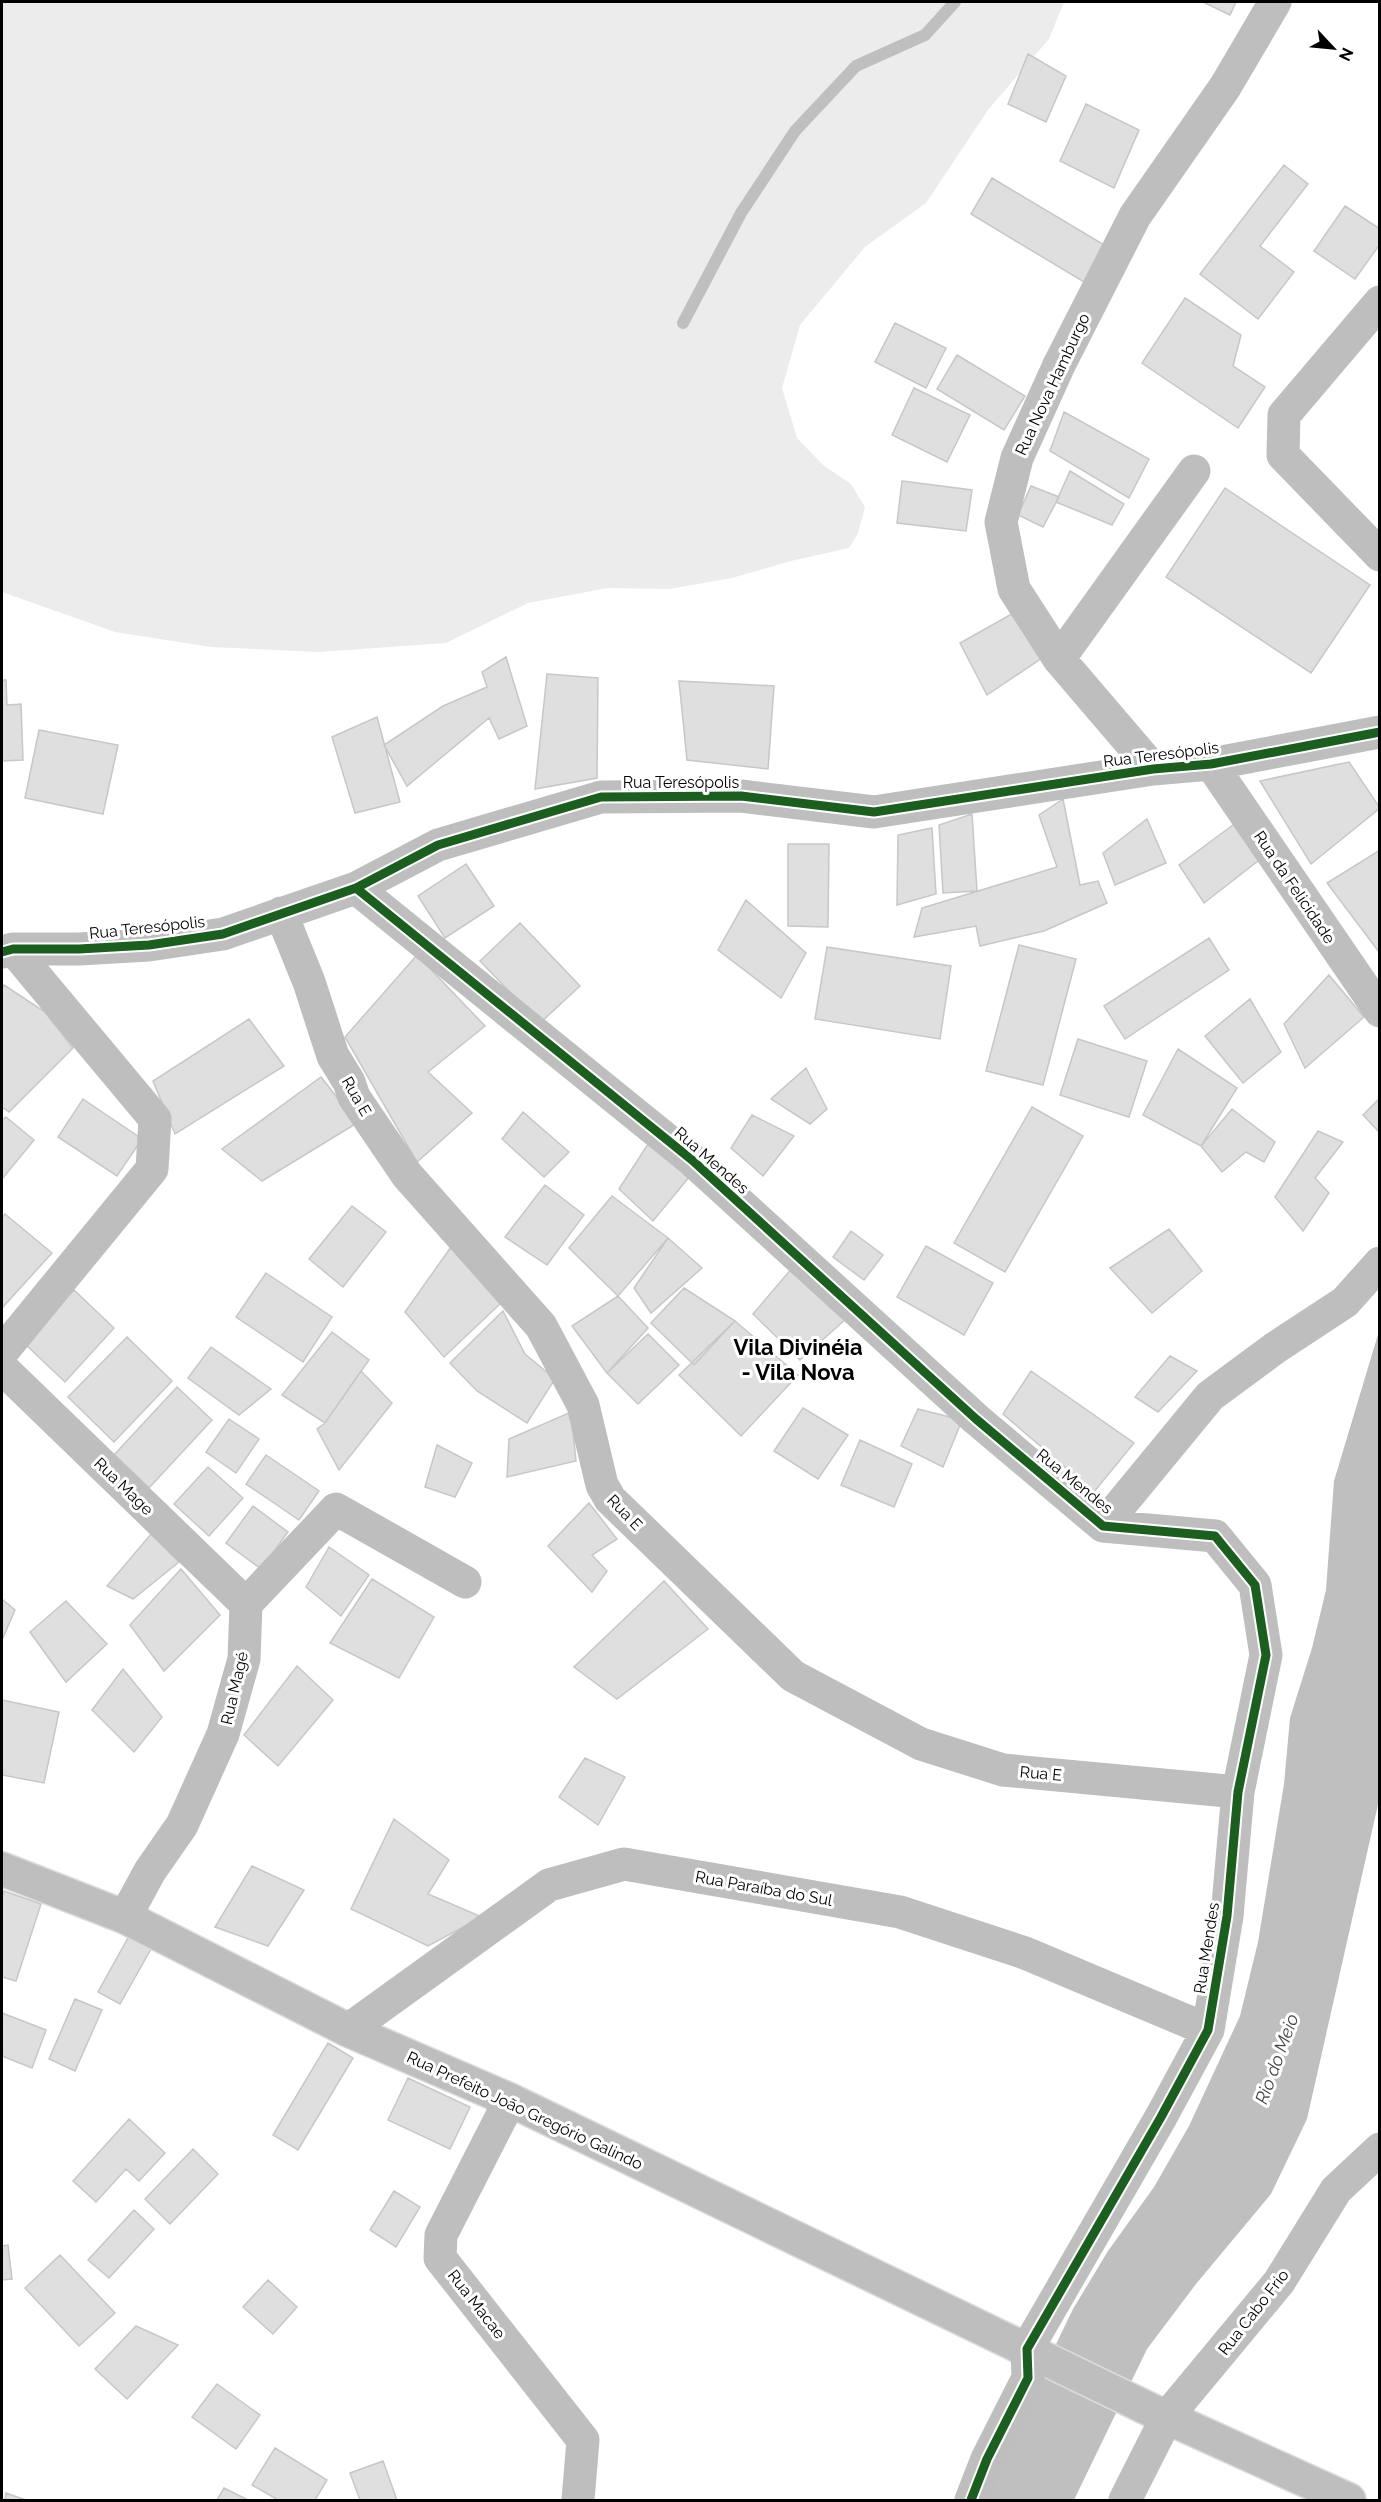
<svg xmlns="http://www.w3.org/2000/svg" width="1381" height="2502" font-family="Raleway,sans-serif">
<rect width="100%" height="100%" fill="#fff"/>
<path fill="#ececec" d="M2 2H1064L1049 39 988 110 926 203 865 247 800 325 782 388 797 438 823 465 851 484 865 507 858 533 849 548 791 561 732 578 669 589 608 588 528 603 446 643 318 652 211 647 115 632 2 592Z"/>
<path fill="#bfbfbf" d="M1379 1331V1800L1307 2119 1271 2194 1196 2284 1147 2349 1074 2500H981L1073 2309 1108 2251 1154 2187 1189 2126 1240 2016 1258 1942 1284 1784 1290 1718 1312 1648 1326 1590 1334 1481Z"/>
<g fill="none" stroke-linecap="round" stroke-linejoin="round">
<path stroke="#bfbfbf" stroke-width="12" d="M683 323 741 213 795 131 856 66 925 35 955 2"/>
</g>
<path fill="#dfdfdf" stroke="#c7c7c7" stroke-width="1.5" d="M1203 2H1236L1230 15Z
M1028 54 1066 76 1046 122 1008 104Z
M1086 104 1139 130 1114 188 1060 161Z
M1284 165 1308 184 1260 246 1294 272 1258 319 1200 274Z
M992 178 1106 246 1084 282 971 214Z
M1345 206 1380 229V244L1355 279 1314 251Z
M1185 298 1241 335 1233 366 1265 387 1238 428 1142 363Z
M895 323 946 348 926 388 875 362Z
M957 355 1025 396 1004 430 937 389Z
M914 388 970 415 947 462 892 435Z
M1064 412 1149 459 1129 498 1050 451Z
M1070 471 1124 504 1112 525 1056 502Z
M902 481 972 490 966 531 897 523Z
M1031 486 1059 497 1043 527 1018 515Z
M1225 488 1370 585 1311 673 1166 577Z
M1017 611 1045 656 987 695 960 643Z
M506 657 527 726 499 739 489 718 407 786 384 745 443 706 487 687 482 672Z
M547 674 598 678 597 778 535 789Z
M2 680H6L7 705 21 704 23 760 2 761Z
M679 681 774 686 768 769 687 760Z
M377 717 400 802 355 813 332 737Z
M39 730 118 745 103 814 25 798Z
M1349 762 1380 808 1311 864 1260 781Z
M1063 799 1080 885 1098 881 1107 903 1044 931 980 946 976 926 914 937 922 908 1057 867 1039 815Z
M972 814 977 891 943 893 939 825Z
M1147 819 1166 863 1115 885 1103 853Z
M1237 822 1263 857 1204 903 1179 865Z
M932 828 936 894 897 905 898 835Z
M788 844H829L828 927 788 926Z
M1380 850V952H1379L1327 883Z
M466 864 494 906 445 938 418 896Z
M746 900 806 953 781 998 718 950Z
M520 923 580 986 540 1023 480 961Z
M1209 938 1229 970 1125 1039 1104 1006Z
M1019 945 1076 959 1043 1085 986 1071Z
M827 947 951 966 940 1039 815 1019Z
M417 955 485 1026 428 1072 472 1113 417 1162 345 1037Z
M1329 975 1364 1017 1305 1068 1284 1024Z
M4 985 45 1012 73 1048 9 1112 2 1107V988Z
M1250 999 1281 1052 1243 1083 1205 1036Z
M249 1019 284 1066 175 1134 153 1081Z
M1078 1039 1147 1061 1129 1117 1060 1095Z
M1178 1049 1237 1088 1201 1146 1143 1115Z
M806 1068 827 1109 810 1124 771 1099Z
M321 1077 357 1123 262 1181 222 1149Z
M1380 1098V1133L1363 1115Z
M83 1099 142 1139 117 1176 58 1137Z
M1032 1107 1083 1136 1005 1272 954 1243Z
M1232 1109 1275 1142 1264 1162 1246 1152 1222 1172 1201 1146Z
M523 1112 569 1152 544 1177 502 1139Z
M752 1115 794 1136 763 1176 731 1148Z
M6 1117 34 1140 2 1179V1120Z
M1318 1131 1343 1142 1315 1178 1329 1193 1303 1231 1275 1197Z
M648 1144 690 1176 653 1221 619 1189Z
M545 1185 584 1215 547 1265 505 1237Z
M612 1196 668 1238 618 1296 569 1248Z
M352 1206 386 1232 343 1287 309 1259Z
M5 1214 52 1253 2 1308V1217Z
M1169 1229 1202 1271 1152 1313 1110 1268Z
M851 1231 883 1255 864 1280 833 1257Z
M668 1238 702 1268 651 1313 634 1288Z
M926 1246 993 1283 964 1335 897 1297Z
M451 1247 501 1303 444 1357 405 1312Z
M793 1267 847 1318 800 1360 753 1314Z
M266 1273 332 1317 303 1362 236 1317Z
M684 1288 735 1321 694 1365 651 1323Z
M74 1290 114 1328 65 1382 24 1343Z
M618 1296 648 1328 607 1373 572 1326Z
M503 1311 525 1354 555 1379 527 1423 477 1391 450 1363Z
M735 1321 798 1375 741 1436 679 1375Z
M332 1332 369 1360 325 1423 282 1395Z
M648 1334 679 1365 638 1404 607 1373Z
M127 1337 172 1381 114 1442 68 1397Z
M211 1347 271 1389 239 1415 188 1378Z
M1170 1356 1197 1371 1158 1412 1135 1397Z
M361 1371 392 1403 339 1470 317 1429 325 1423Z
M1031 1371 1134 1443 1094 1492 1003 1414Z
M177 1387 212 1420 149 1488 114 1455Z
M803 1408 848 1435 818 1479 774 1451Z
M918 1409 962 1420 943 1467 901 1446Z
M571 1412 576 1461 507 1477 509 1439Z
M229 1419 259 1439 236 1473 206 1452Z
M860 1440 912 1464 894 1507 841 1485Z
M437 1445 472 1463 455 1497 425 1487Z
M266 1455 319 1491 299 1520 246 1484Z
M208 1467 243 1498 209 1536 174 1504Z
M589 1503 617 1539 592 1555 607 1571 592 1592 548 1546Z
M253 1506 288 1532 261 1569 226 1543Z
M151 1534 179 1562 133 1599 107 1586Z
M329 1547 369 1575 341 1616 306 1587Z
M181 1569 220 1615 164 1671 130 1625Z
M372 1579 434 1617 399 1678 330 1643Z
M664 1581 708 1629 617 1699 574 1667Z
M2 1599 15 1610 2 1640Z
M66 1601 107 1644 66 1682 30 1632Z
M297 1666 333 1700 278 1766 244 1735Z
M123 1669 162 1717 134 1752 92 1710Z
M2 1700 59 1712 44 1783 2 1775Z
M585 1758 625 1777 598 1825 559 1797Z
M394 1819 449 1860 428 1894 482 1917 428 1946 351 1909Z
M252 1866 304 1890 268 1946 215 1927Z
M4 1891 41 1904 16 1981 2 1977V1897Z
M129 1936 151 1949 120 2004 98 1992Z
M75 1999 102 2010 75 2071 49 2059Z
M2 2013 46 2030 32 2068 2 2056Z
M328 2043 353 2058 298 2150 273 2135Z
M408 2078 470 2107 450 2149 388 2120Z
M129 2119 165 2153 139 2181 126 2169 96 2202 73 2181Z
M193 2149 218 2174 170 2224 145 2199Z
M394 2191 420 2207 396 2247 370 2230Z
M134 2210 154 2229 109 2278 88 2260Z
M8 2245 12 2279 2 2280V2246Z
M60 2255 115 2313 79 2346 25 2288Z
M268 2280 297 2307 273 2334 243 2307Z
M136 2326 178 2345 127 2399 95 2369Z
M217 2384 260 2415 236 2449 192 2417Z
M275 2448 327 2480 315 2500H278L252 2485Z
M383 2461 397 2500H360L350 2473Z
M224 2488 248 2500H217Z
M6 2493 26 2500H5Z"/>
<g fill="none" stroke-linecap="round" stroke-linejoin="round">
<defs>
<path id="major" d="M2 1869 125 1917 348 2030 510 2100 1155 2412 1349 2500"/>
</defs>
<use href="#major" stroke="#dbdbdb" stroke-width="36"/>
<path stroke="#bebebe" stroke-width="33" d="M1380 302 1284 415 1283 455 1380 555
M1059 659 1194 471
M1211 764 1380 1011
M1153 769 1059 659 1014 589 1001 522 1017 458 1059 365 1135 216 1225 87 1275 2
M356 888 692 1160 976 1419 1103 1526 1215 1536 1255 1585 1266 1655 1238 1792 1227 1916 1208 2030 1161 2117 1027 2349 1028 2378 987 2459 971 2500
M281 913 309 982 333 1056 349 1082 354 1097 407 1175 541 1326 583 1405 602 1485 610 1499 793 1676 921 1744 1003 1770 1238 1792
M2 952 13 949H79L149 945 223 934 356 888 438 845 601 797 741 796 874 812 1153 769 1211 764 1380 732
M2 1352 152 1169 155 1119 13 949
M2 1368 246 1604
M1103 1526 1210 1396 1275 1348 1345 1302 1380 1263
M125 1917 150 1871 182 1825 223 1734 244 1659 246 1604 336 1509 465 1582
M348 2030 549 1885 624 1864 900 1912 1025 1953 1208 2030
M510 2100 441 2235 440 2258 583 2440 578 2500
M1125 2500 1167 2417 1279 2282 1336 2190 1380 2149"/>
<use href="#major" stroke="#bebebe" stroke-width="33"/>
<defs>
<path id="cycleway" d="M356 888 692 1160 976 1419 1103 1526 1215 1536 1255 1585 1266 1655 1238 1792 1227 1916 1208 2030 1161 2117 1027 2349 1028 2378 987 2459 971 2500
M2 952 13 949H79L149 945 223 934 356 888 438 845 601 797 741 796 874 812 1153 769 1211 764 1380 732"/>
</defs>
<use href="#cycleway" stroke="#fff" stroke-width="13"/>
<use href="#cycleway" stroke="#1b5e20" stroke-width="9"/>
</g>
<g text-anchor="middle" stroke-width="6" stroke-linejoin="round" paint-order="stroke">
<g font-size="16" fill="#000" stroke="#fff">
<text transform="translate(1052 384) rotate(-65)" y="6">Rua Nova Hamburgo</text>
<text transform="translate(1161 754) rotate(-7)" y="6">Rua Teresópolis</text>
<text x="681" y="788">Rua Teresópolis</text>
<text transform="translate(1295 887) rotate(56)" y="6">Rua da Felicidade</text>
<text transform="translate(147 927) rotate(-6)" y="6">Rua Teresópolis</text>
<text transform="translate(357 1096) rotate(60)" y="6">Rua E</text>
<text transform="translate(712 1160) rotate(41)" y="6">Rua Mendes</text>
<text transform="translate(1075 1481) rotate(39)" y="6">Rua Mendes</text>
<text transform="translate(124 1486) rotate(44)" y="6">Rua Mage</text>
<text transform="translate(625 1512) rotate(46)" y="6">Rua E</text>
<text transform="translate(234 1688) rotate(-77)" y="6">Rua Magé</text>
<text transform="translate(1041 1773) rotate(5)" y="6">Rua E</text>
<text transform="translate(764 1888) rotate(10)" y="6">Rua Paraíba do Sul</text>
<text transform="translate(1206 1948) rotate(-81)" y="6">Rua Mendes</text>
<text transform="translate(525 2110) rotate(25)" y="6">Rua Prefeito João Gregório Galindo</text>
<text transform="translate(477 2304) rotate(52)" y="6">Rua Macae</text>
<text transform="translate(1253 2312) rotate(-52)" y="6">Rua Cabo Frio</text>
</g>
<g font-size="18" font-style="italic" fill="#444" stroke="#fff">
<text transform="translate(1277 2059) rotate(-70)" y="6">Rio do Meio</text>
</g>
<g font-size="22" font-weight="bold" fill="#000" stroke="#fff">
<text x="798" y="1355">Vila Divinéia<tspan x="798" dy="25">- Vila Nova</tspan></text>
</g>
</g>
<rect width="1381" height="2502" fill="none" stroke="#000000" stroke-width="6"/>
<g transform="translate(1333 48) rotate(116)" stroke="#ffffff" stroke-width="4.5" paint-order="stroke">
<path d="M0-4.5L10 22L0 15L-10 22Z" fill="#000000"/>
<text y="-9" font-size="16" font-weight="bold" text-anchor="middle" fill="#000000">N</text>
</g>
</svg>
